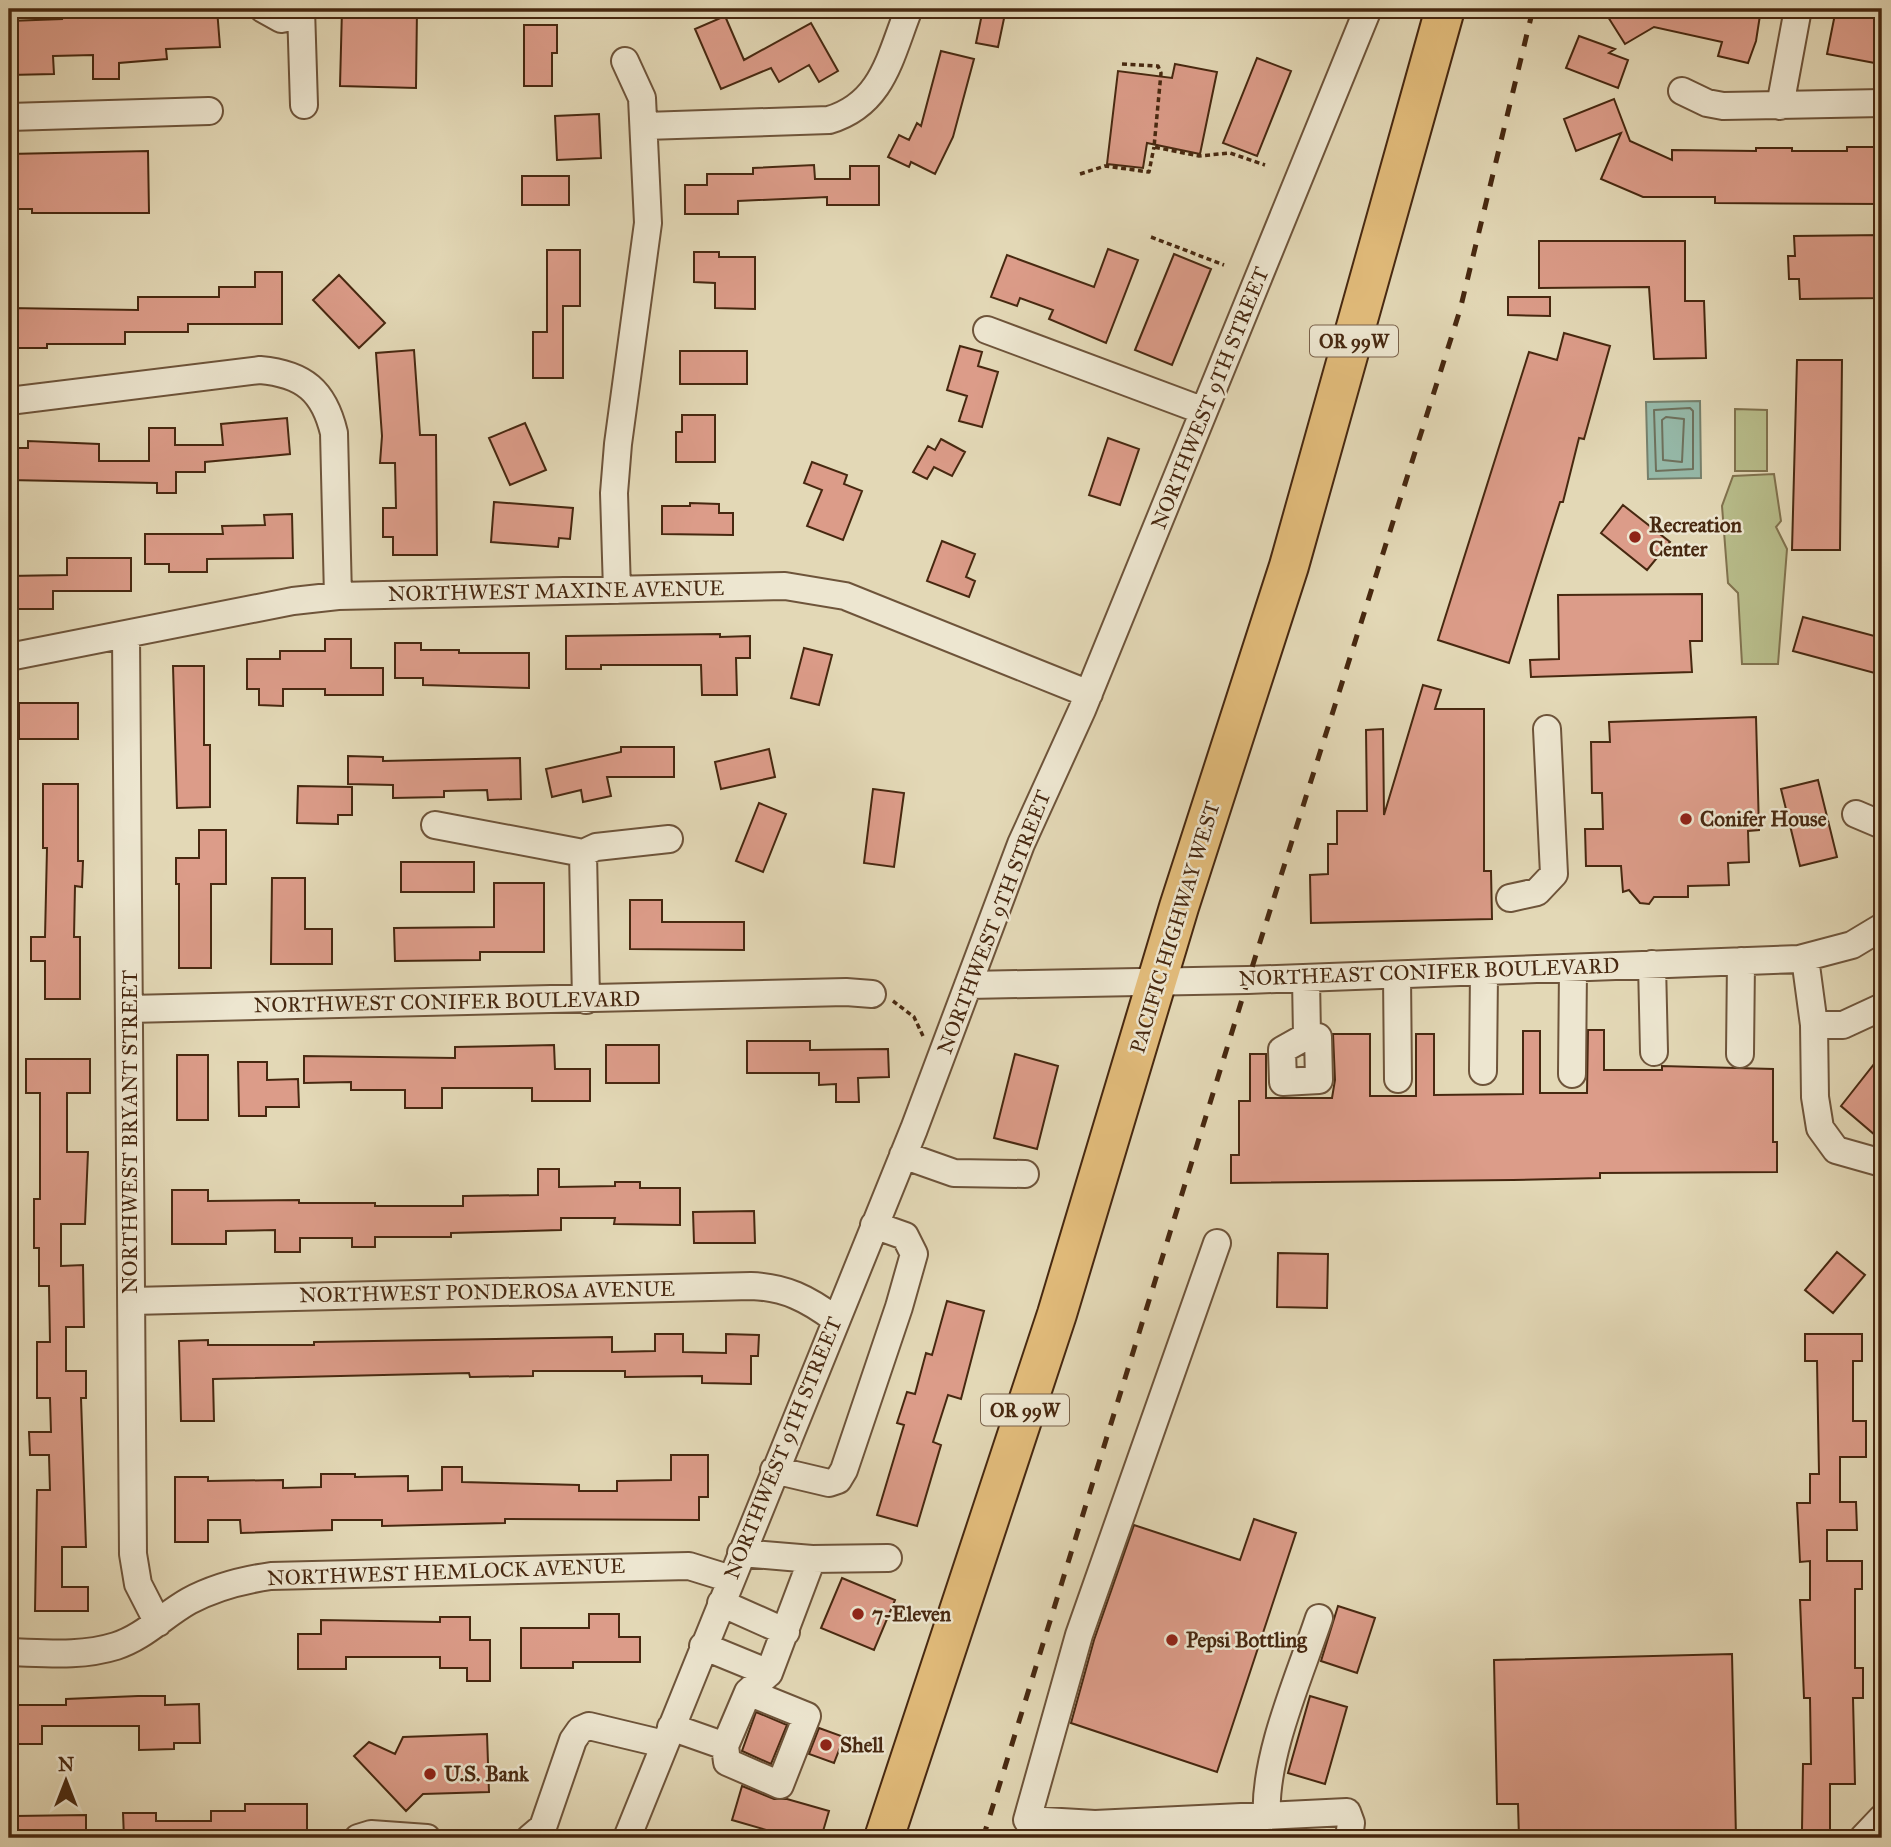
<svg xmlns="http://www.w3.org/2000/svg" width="1891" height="1847" font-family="'IM FELL Great Primer',serif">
<rect width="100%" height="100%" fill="#e3d8b6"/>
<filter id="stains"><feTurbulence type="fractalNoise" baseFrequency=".00286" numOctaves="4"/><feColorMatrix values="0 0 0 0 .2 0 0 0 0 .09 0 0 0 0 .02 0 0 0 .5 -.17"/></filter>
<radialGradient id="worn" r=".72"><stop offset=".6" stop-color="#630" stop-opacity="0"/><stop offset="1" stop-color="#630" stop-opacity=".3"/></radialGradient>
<path fill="#b8bd8b" stroke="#80724e" stroke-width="2" d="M1735 409 1767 410V471H1735Z
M1774 474 1781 521 1776 527 1787 549 1778 664H1742L1738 593 1728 583 1722 506 1733 476Z"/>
<path fill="#96baaa" stroke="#76806c" stroke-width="2" d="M1700 401 1701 478 1648 479 1646 402Z"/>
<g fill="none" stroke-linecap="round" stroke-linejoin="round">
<path stroke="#6e715d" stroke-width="2" d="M1690 408 1693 411V469L1656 471 1654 410Z
M1666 417 1684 419 1682 462 1663 460 1662 420Z"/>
</g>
<path fill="#dc9c89" stroke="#472810" stroke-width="2" d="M61 9H217L220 47 166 49 167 59 119 63V79H93V55L53 56 54 74 9 75V21L62 19Z
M342 9H417L416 88 340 86Z
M983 9H1006L998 47 976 43Z
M1603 9H1761L1756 41 1748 63 1718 56 1722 42 1654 27 1625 44Z
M1836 9H1882L1880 64 1827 54Z
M725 16 744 60 811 23 838 71 819 82 809 65 779 82 771 68 721 89 695 29Z
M524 25H557V53H552V86H524Z
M1579 36 1615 49 1609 53 1628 60 1618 88 1566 68Z
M941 51 974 59 953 137 935 174 911 162 909 167 888 157 899 135 909 140 917 123 921 126Z
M1257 58 1291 71 1257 156 1223 143Z
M1175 64 1217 72 1200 154 1147 143 1143 168 1107 164 1118 71 1172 78Z
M1614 99 1630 141 1672 160V150L1756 151V148H1792V151H1847V147H1882V204L1715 203V197H1643L1601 179 1621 133 1576 151 1564 119Z
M599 114 601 158 557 160 555 116Z
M148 151 149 213H32V209H9V154Z
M814 165 815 179H850V166H879V205H827V197L738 201V214H685V185H707V174H753V168Z
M522 176H569V205H522Z
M1882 235V298L1800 299 1799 279H1789L1788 256H1795L1794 236Z
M1539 241H1685V301H1704L1706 358 1654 359 1649 287 1539 288Z
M1108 249 1138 260 1106 343 1049 319 1053 310 1020 298 1017 306 991 297 1007 255 1094 287Z
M547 250H580V306H563V378H533V332H547Z
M694 252H719V257H755V309L715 308V283L694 282Z
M1174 254 1211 269 1172 365 1135 350Z
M255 272H282V324H188V332H125V344H47V348H9V308L138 310V297H219V287H255Z
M339 275 385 323 359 348 313 300Z
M1508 297H1550V316L1508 315Z
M1564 333 1610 346 1584 439 1579 438 1563 502H1560L1509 663 1438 640 1529 352 1557 360Z
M960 346 982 352 978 366 998 372 982 427 959 421 967 396 947 390Z
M414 350 420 435H436L437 555H393V537H383V508H396L395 463H380L382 436 376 353Z
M680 351H747V384H680Z
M1797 360H1842L1840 550H1792Z
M682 415H715V462H676V432H682Z
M287 418 290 454 205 462V472H176V493H157V483L9 480V448H28V441L99 444V461H149V428H175V445H223L221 424Z
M525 423 546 470 510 485 489 438Z
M1108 438 1139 449 1120 505 1089 495Z
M941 439 965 452 952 476 934 467 927 479 913 472 928 446 935 450Z
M812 462 847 475 844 484 862 491 843 540 807 526 822 490 804 483Z
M494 502 573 508 570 539 559 538 558 547 491 542Z
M690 503 719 504V513H733V535L662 534V506H690Z
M1623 505 1670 542 1647 570 1601 533Z
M292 514 293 558 207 559V572H169V564H145V534H223L222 526 265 525 264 515Z
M942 541 975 554 966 577 975 581 969 597 927 581Z
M67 558H131V591H53V609H9V576L67 575Z
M1702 594V641H1690L1692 672 1531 677 1530 660 1559 659 1558 595Z
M1803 617 1882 638V675L1793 651Z
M720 634V637L750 636V658H736L737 695H702L701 665H601V669H566V636Z
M325 639H351V668H383V695H325V689H283V706L259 705V689H247V659H280V651H325Z
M395 643H421V650H459V653H529V688L423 685V678H395Z
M804 648 832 655 819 705 791 698Z
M173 666H204V745H210V807L177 808Z
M1423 685 1441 690 1435 709H1484V871H1491L1492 919 1311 923 1310 875 1328 874V844H1337V811H1367L1366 730 1383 729 1384 815Z
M19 703H78V739H19Z
M1756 717 1759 830 1748 831 1749 862 1728 863 1729 885 1688 886V897H1654L1649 904 1640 903 1629 890 1623 892 1621 866H1586L1585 829H1603L1602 793H1592L1591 742H1610L1609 722Z
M621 747H674V777H607L611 796 583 802 581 790 552 797 546 769 621 752Z
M769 749 775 777 721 789 715 762Z
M348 756 383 757V761L520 758 521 799 488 800 487 790 444 791V797L393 798V785L348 784Z
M1818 780 1837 857 1800 866 1781 789Z
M43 784H78V861H83L82 887 75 886 74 937H80V999H45V961H31V937H45L47 848H43Z
M298 786 352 787V815H338V824L297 823Z
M873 789 904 793 894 867 864 863Z
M759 803 786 814 763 872 736 861Z
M199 830H226V884H211V968H179V884H176V858H199Z
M401 862H474V892H401Z
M272 878H305V929H332V964H271Z
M494 883H544V952H480V960L395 961 394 928 494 927Z
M630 900H662V922H744V950L630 949Z
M1588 1030H1604V1070H1662V1066L1773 1069V1142H1777V1172L1600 1173V1178L1513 1180 1231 1183V1155H1239V1101H1250V1054H1266V1098H1332L1335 1080 1333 1034H1370V1096H1416V1034H1434V1095L1523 1094V1031H1540V1093H1587Z
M747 1041H810V1050L888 1049 889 1077 858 1078 859 1102H836V1084L819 1085V1073H747Z
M554 1045 555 1069H590V1101H532V1088H442V1108H405V1090H351V1082L304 1083V1056L455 1058V1047Z
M606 1045H659V1083H606Z
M1015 1054 1058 1066 1037 1149 994 1138Z
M1882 1054V1141L1841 1106Z
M177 1055H208V1120H177Z
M26 1059H90V1093H67V1152H88L85 1224H61V1266L83 1265 84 1327H66V1371H86V1398H81L86 1547H62V1587H88V1611H35L37 1490H50L49 1455H30L29 1432H51L50 1398H37V1342H50L49 1286H39V1248H34V1199H40V1093H26Z
M238 1062H267V1080L298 1079 299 1107H266V1116H239Z
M538 1169H559V1187L615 1186V1182H640V1188H680V1225L614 1224 615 1218H561V1230L451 1233V1237H375V1247H352V1238H300V1252H275V1230L226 1231V1244H172V1190H208V1201L299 1200V1203H375V1206H463V1196L538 1195Z
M754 1211 755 1243H694L693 1212Z
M1837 1252 1865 1275 1833 1313 1805 1290Z
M1278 1253 1328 1254 1327 1308 1277 1307Z
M947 1301 984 1311 961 1399 948 1395 933 1442 941 1445 917 1526 877 1515 904 1425 897 1423 907 1392 915 1394 926 1353 932 1355Z
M655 1334H683V1352L726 1353V1334L759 1335 758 1356H751V1384L702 1383V1376L625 1377V1371H533V1376L470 1377 469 1373 213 1379 214 1421H181L179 1341 208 1340V1345H314V1342L612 1337V1352L655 1351Z
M1805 1334H1862V1361H1853V1421H1866V1457H1840V1502H1856L1857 1530H1827V1561H1862V1589H1855V1668H1863V1698H1853L1855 1784H1830V1830H1802L1803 1764H1811L1810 1698H1804L1800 1600H1810V1561L1800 1562 1797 1503H1810V1474H1819L1817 1361H1805Z
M671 1455H708V1497H699V1520L505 1519V1523L382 1526V1520H332V1530L241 1533 240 1520H208V1542H175V1477H208V1481L283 1480V1488L321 1487V1474H355V1477L408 1476V1491L442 1490V1467H462V1482L579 1485V1491H617V1481L671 1480Z
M1254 1519 1296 1533 1217 1772 1071 1723 1094 1640 1134 1525 1240 1560Z
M842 1578 895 1600 874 1650 821 1628Z
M1338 1606 1375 1618 1357 1673 1321 1661Z
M589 1614H619V1637H640V1662H573V1668H521V1628H589Z
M440 1617H470V1640H490V1681H467V1668H440V1657H346V1669H298V1634H321V1620L440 1622Z
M1732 1654 1736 1838H1519L1518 1804H1497L1494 1660Z
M138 1696H165V1705L199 1704 200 1743H174V1749L139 1750V1726H42V1744H9V1705H66V1699Z
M1310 1696 1347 1707 1325 1784 1288 1773Z
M756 1712 787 1725 771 1764 742 1751Z
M819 1728 844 1737 834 1763 809 1754Z
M487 1734 489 1792 423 1794 406 1811 354 1756 369 1742 395 1754 403 1737Z
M742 1786 774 1799H787L829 1811 821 1838H779L780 1834 732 1820Z
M245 1804H307V1838H124L123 1813H156V1821H211V1811H245Z
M86 1815V1838H15V1816Z"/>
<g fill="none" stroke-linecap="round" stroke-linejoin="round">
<defs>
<path id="minor" d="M263 9 281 19 301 15
M301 9 304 105
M1682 91 1707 103 1723 106 1882 103
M1780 106 1798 9
M9 117 209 111
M645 126 829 120C883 104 890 56 909 9
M987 330 1204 411
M9 401 260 370C304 374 324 391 334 433L338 596
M617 590 614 493 618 444 648 223 642 98 625 61
M126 635 133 1554 138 1584 158 1623
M9 657 293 601 338 596 785 586 845 596 1089 694
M1856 814 1882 825
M435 825 583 853
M1510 898 1537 892 1554 874 1547 729
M1805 958 1814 1025 1815 1097 1820 1128 1836 1150 1882 1163
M1652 964 1654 1052
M1397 975 1398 1079
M1306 978 1307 1036 1318 1037 1319 1080 1283 1082 1282 1050 1307 1036
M968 985 1248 980 1799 959 1852 945 1882 927
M586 1000 583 853 596 847 669 839
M129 1009 846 992 872 994
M1814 1025H1843L1882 1007
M1740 1054 1741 961
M1483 1071 1484 972
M1572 1074 1573 969
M903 1155 954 1173 1025 1174
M1217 1243 1079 1635 1027 1820 1095 1824 1347 1812 1351 1823 1349 1838
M132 1301 751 1286C785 1287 808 1299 835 1319
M774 1470 829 1483 838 1480 844 1470 899 1307 914 1254 905 1236 874 1225
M741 1553 812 1559 888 1558
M721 1603 786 1632
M703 1646 769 1673
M9 1652C45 1653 81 1657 116 1646 144 1637 164 1615 189 1601 215 1587 243 1580 271 1576L689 1566 731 1579
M671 1727 725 1746 748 1692 769 1673 812 1559
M725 1746 727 1762 780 1785 807 1716 748 1692
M1267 1817C1263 1758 1300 1675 1319 1618
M358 1838 371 1834 427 1838
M530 1838 543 1827 573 1740 580 1730 589 1726 664 1744
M627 1838 914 1129 1021 844 1082 710 1368 9
M1863 1838 1882 1818"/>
<path id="highway" d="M884 1838 1057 1314 1179 907 1289 566 1445 9"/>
</defs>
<use href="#minor" stroke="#6e543a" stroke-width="30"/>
<use href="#highway" stroke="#472810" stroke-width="42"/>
<path stroke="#472810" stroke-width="3.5" stroke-dasharray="5 3.5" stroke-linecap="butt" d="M1122 64 1158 66 1161 73 1154 147 1199 156 1230 153 1265 165
M1080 174 1105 166 1149 172 1154 147
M1151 237 1224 265
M893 1001 914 1017 923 1036"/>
<use href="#minor" stroke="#ede6d0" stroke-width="26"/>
<use href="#highway" stroke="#e2bc7b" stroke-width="38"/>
<path stroke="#472810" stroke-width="5" stroke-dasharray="12 12" stroke-linecap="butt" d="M983 1838 1248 980 1460 310 1533 9"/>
</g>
<g fill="#8f2418" stroke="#ede6d0" stroke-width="2.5">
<circle cx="1635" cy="537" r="7"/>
<circle cx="1686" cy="819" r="7"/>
<circle cx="858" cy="1614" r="7"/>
<circle cx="1172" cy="1640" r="7"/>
<circle cx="826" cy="1745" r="7"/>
<circle cx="430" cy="1774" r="7"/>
</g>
<g text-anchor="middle" stroke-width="5" stroke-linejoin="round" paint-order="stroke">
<g fill="#ede6d0" stroke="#79614a" stroke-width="2">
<rect x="1310" y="325.5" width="88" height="31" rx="5"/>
<rect x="981" y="1394.5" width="88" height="31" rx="5"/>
</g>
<g font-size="19" font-weight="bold" fill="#472810">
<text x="1354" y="348">OR 99W</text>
<text x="1025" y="1417">OR 99W</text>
</g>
<g font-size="21" fill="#472810" stroke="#ede6d0">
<text transform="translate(1210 398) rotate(-68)" y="7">NORTHWEST 9TH STREET</text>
<text transform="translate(556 591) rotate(-1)" y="7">NORTHWEST MAXINE AVENUE</text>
<text transform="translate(994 922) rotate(-69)" y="7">NORTHWEST 9TH STREET</text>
<text transform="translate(1175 927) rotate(-73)" y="7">PACIFIC HIGHWAY WEST</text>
<text transform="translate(1429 972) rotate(-2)" y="7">NORTHEAST CONIFER BOULEVARD</text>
<text transform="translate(447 1002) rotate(-1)" y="7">NORTHWEST CONIFER BOULEVARD</text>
<text transform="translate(130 1132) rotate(-90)" y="7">NORTHWEST BRYANT STREET</text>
<text transform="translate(487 1292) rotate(-1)" y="7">NORTHWEST PONDEROSA AVENUE</text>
<text transform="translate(783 1448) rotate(-68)" y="7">NORTHWEST 9TH STREET</text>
<text transform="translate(446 1572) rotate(-2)" y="7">NORTHWEST HEMLOCK AVENUE</text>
</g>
<g font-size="21" font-weight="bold" fill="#472810" stroke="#ede6d0" text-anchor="start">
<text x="1649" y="532">Recreation<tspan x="1649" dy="24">Center</tspan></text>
<text x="1700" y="826">Conifer House</text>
<text x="872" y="1621">7-Eleven</text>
<text x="1186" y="1647">Pepsi Bottling</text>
<text x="840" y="1752">Shell</text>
<text x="444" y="1781">U.S. Bank</text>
</g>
</g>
<rect width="1891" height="1847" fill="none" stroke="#e3d8b6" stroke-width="35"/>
<rect x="10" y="10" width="1870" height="1826" fill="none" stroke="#472810" stroke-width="3.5"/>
<rect x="18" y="18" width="1856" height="1812" fill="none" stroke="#472810" stroke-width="2"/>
<g transform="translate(66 1781)" stroke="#ede6d0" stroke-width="5" paint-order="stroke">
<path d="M0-5L12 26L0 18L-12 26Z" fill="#472810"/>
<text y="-10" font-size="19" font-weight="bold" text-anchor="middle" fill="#472810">N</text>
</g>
<rect width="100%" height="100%" filter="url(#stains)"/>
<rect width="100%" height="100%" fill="url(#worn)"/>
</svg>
